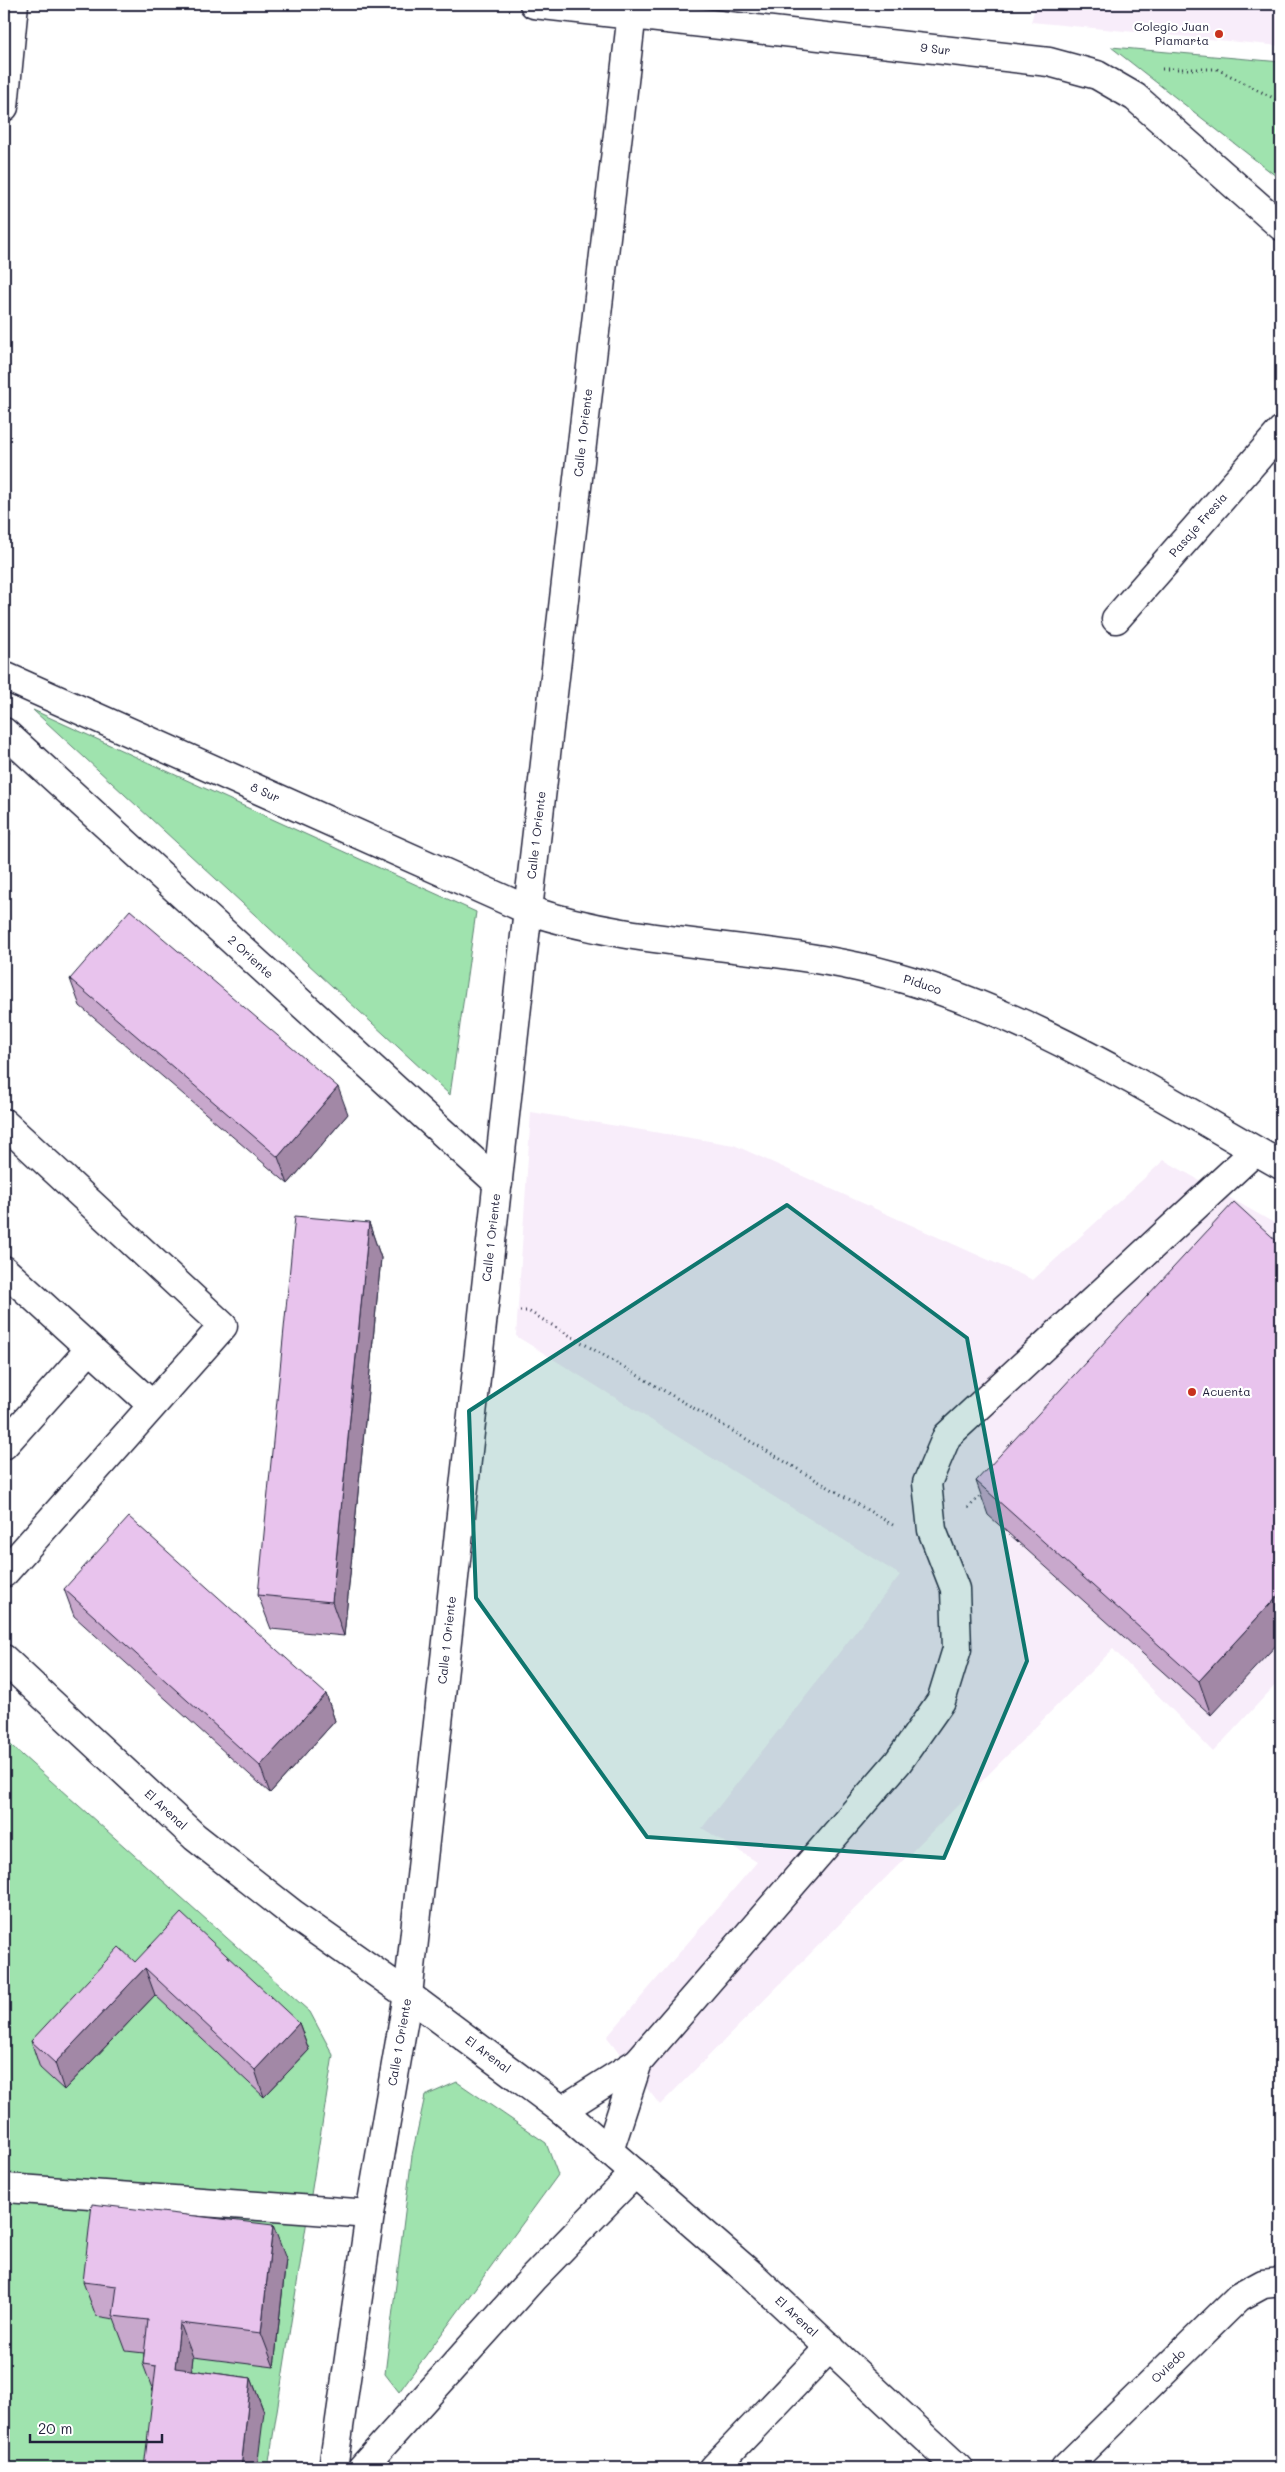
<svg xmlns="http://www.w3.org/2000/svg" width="1285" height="2472" font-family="Mali,sans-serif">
<rect width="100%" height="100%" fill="#fff"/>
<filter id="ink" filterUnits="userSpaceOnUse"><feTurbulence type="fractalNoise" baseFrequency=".02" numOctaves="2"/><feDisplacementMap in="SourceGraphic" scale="10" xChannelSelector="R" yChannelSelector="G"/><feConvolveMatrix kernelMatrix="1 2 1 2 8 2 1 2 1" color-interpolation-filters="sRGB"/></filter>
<g filter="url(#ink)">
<path fill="#f8edfa" d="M1036 4H1281V46L1031 22Z
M531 1112 734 1145 1033 1280 1164 1160 1281 1227V1679L1213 1752 1113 1649 660 2105 607 2037 757 1862 702 1828 900 1575 516 1336Z"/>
<path fill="#9fe3ae" stroke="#608274" d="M1111 47 1281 62V180Z
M33 710 476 912 450 1095Z
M4 1739 310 2012 333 2055 268 2468H4Z
M457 2082 546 2143 558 2175 399 2392 385 2374 412 2155 425 2096Z"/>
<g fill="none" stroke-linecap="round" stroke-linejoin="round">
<defs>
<g id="minor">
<path id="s1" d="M534 4 1049 62 1097 75 1135 97 1281 226"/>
<path d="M4 107 14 4"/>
<path id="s2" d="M1116 619 1281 431"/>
<path id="s3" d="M4 676 528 910C635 946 749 943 858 967 1010 1000 1147 1089 1281 1165"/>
<path id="s4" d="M4 732 498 1183"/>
<path d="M4 1123 223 1326 4 1573"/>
<path d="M4 1270 152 1405"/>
<path d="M4 1445 90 1349"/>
<path id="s5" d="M4 1659 195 1837 293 1914 408 1995 562 2110 753 2276 958 2468"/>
<path d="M562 2110 638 2062 898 1762 941 1701 957 1649 955 1589 932 1530 927 1483 947 1436 1255 1151"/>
<path d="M609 2151 638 2062"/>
<path d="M6 2188 370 2214"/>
<path d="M362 2468 534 2277 635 2173"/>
<path d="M714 2468 830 2347"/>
<path id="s6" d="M1065 2468 1239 2297 1263 2284 1281 2282"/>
</g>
<g id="major">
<path id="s7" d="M333 2468 370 2214 408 1995 521 970 633 4"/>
</g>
</defs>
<use href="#minor" stroke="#22223b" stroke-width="31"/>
<use href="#major" stroke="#22223b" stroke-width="31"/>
<path stroke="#22223b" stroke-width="3" stroke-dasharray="1 4" stroke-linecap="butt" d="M1162 69H1217L1281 102
M520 1311H528L893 1525
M968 1508 983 1493"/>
<use href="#minor" stroke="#fff" stroke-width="28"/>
<use href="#major" stroke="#fff" stroke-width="28"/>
</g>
<path fill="#c8a8cc" stroke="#22223b" d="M70 979 348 1114 288 1184 80 1006Z
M369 1223 381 1258 344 1636 271 1629 258 1595Z
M1281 1245 1211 1715 988 1515 976 1481Z
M64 1589 326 1694 335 1721 270 1793 74 1616Z
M135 1962 299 2023 309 2050 264 2097 155 1995 64 2090 40 2068 31 2041Z
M286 2259 274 2367 193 2357 191 2370 251 2378 264 2412 153 2391 143 2364 144 2353 126 2351 114 2319 96 2316 83 2282Z"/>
<path fill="#a288a6" stroke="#22223b" d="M4 818 10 834 4 841Z
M338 1087 348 1114 288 1184 278 1157Z
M369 1223 381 1258 344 1636 332 1602Z
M1281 1592V1640L1211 1715 1199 1681Z
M326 1694 335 1721 270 1793 260 1766Z
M145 1968 155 1995 64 2090 55 2063Z
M299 2023 309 2050 264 2097 255 2070Z
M273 2225 286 2259 274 2367 261 2333Z
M180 2323 193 2357 188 2403 175 2368Z
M251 2378 264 2412 257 2468H241Z"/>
<path fill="#e8c3ed" stroke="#22223b" d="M130 910 338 1087 278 1157 70 979Z
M1234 1202 1281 1245V1592L1199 1681 976 1481Z
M295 1216 369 1223 332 1602 258 1595Z
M129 1517 326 1694 260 1766 64 1589Z
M181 1913 299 2023 255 2070 145 1968 55 2063 31 2041 119 1947 135 1962Z
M92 2204 273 2225 261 2333 180 2323 175 2368 251 2378 241 2468H144L156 2366 143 2364 148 2320 113 2316 117 2286 83 2282Z"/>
</g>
<path fill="#0f766e" fill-opacity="0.2" stroke="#0f766e" stroke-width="4" stroke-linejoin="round" d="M787 1205 967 1338 1027 1661 944 1858 647 1837 476 1598 469 1411Z"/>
<g fill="#c8321e" stroke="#fff" stroke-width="2">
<circle cx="1219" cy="34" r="5"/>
<circle cx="1192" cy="1392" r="5"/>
</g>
<g text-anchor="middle" stroke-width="4.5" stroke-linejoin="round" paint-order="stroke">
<g font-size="12" fill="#22223b" stroke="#fff" text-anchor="end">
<text x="1209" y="31">Colegio Juan<tspan x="1209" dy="14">Piamarta</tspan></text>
<text x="1202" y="1396" text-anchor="start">Acuenta</text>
</g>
<g font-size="12" fill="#22223b" stroke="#fff">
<text dy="4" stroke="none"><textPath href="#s1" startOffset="404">9 Sur</textPath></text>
<text dy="4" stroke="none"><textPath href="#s7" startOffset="2051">Calle 1 Oriente</textPath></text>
<text dy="4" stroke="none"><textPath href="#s2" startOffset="125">Pasaje Fresia</textPath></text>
<text dy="4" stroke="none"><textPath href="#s3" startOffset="286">8 Sur</textPath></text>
<text dy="4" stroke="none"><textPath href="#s7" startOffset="1646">Calle 1 Oriente</textPath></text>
<text dy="4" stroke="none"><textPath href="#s4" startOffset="334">2 Oriente</textPath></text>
<text dy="4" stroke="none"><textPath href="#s3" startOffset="976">Piduco</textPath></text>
<text dy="4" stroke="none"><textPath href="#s7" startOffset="1241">Calle 1 Oriente</textPath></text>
<text dy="4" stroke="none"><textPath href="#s7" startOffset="836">Calle 1 Oriente</textPath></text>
<text dy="4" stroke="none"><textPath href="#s5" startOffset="221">El Arenal</textPath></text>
<text dy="4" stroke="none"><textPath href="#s7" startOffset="431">Calle 1 Oriente</textPath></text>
<text dy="4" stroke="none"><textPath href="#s5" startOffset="626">El Arenal</textPath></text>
<text dy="4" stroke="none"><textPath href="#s5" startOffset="1031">El Arenal</textPath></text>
<text dy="4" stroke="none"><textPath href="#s6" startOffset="145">Oviedo</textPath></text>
</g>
</g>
<rect width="1285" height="2472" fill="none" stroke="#fff" stroke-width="20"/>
<rect x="10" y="10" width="1265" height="2452" fill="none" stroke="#22223b" stroke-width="2" filter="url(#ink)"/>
<path d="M30 2434v8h132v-8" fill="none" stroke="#22223b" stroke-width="2.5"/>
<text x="38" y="2434" font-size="15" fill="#22223b" stroke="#ffffff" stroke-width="4" paint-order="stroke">20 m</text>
</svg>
